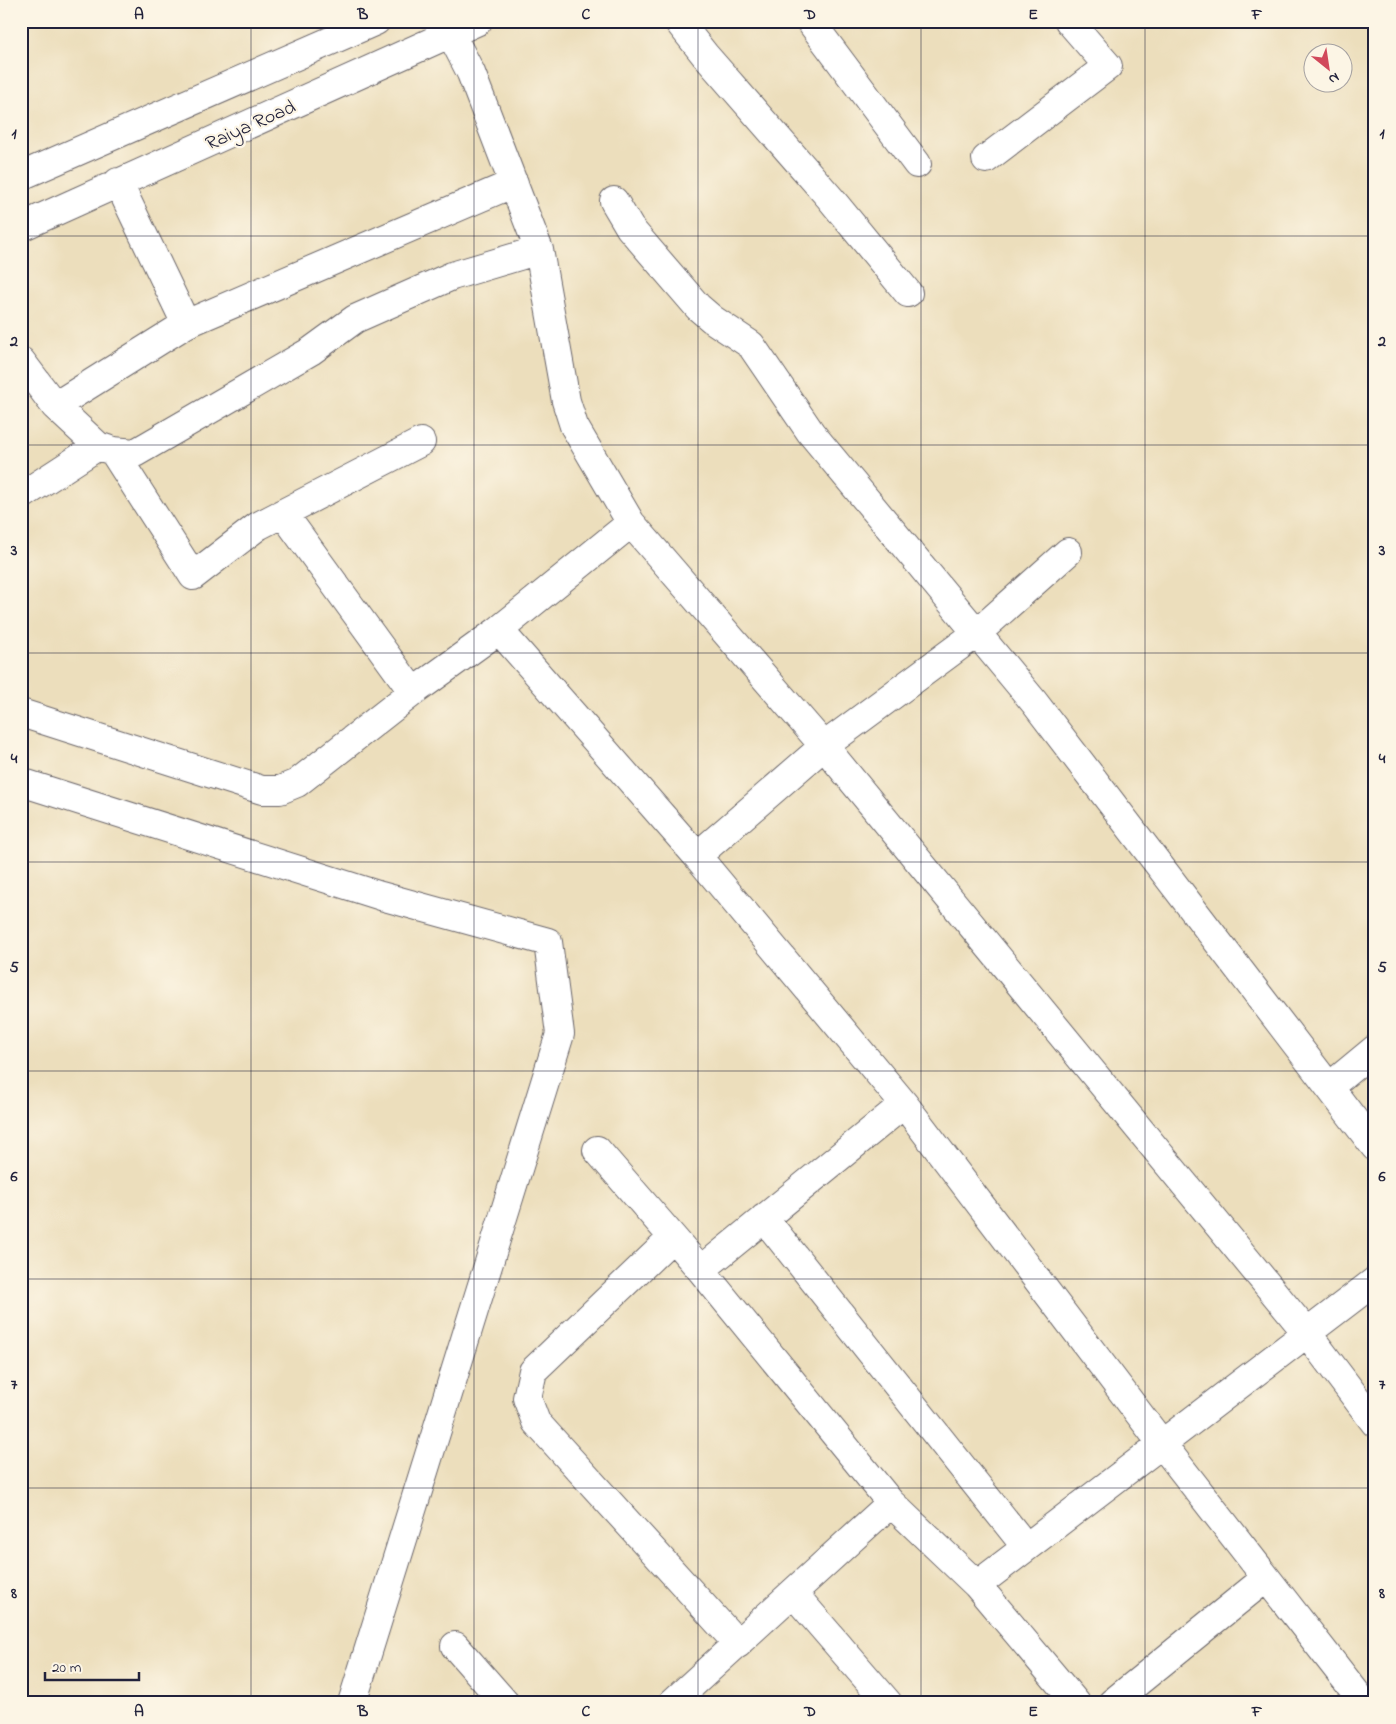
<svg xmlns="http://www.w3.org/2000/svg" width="1396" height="1724" font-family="'Indie Flower',sans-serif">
<rect width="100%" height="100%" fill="#fcf5e5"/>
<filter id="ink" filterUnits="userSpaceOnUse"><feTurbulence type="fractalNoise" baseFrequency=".02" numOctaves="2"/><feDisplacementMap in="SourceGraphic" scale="10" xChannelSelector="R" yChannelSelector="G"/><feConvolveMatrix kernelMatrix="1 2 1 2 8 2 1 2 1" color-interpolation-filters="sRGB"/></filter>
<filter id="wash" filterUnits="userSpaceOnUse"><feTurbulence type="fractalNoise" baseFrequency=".0096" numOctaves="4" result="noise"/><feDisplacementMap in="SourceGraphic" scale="20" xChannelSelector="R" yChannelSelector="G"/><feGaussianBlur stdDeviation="1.12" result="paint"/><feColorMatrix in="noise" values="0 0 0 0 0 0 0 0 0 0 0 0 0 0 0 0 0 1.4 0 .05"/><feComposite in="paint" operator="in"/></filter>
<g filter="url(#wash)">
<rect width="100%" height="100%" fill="#ecdebc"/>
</g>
<g filter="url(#ink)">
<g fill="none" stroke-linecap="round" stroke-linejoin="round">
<defs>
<path id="minor" d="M438 21 451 34 471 73 539 250 566 401 574 426 631 523 824 746 977 633 1068 552
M678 21 705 55 830 198 908 293
M810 21 917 164
M986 159 1108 66 1069 21
M21 176 376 21
M118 182 186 324
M614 201 630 228 698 307 712 319 751 345 811 433 1034 702 1375 1147
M21 227 478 21
M21 361 55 406 98 446 113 451 135 453 311 351 355 319 452 276 539 250
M55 406 186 324 514 183
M113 451 193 576 258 526 421 442
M21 496 98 446
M283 513 413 692 499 630
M631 523 499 630 697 856 904 1104 1162 1444 1364 1703
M21 713 262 790H280L297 783 413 692
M21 782 381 896 548 942 560 1034 352 1703
M697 856 824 746 1307 1333 1375 1423
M1329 1087 1375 1049
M597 1150 701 1270 891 1503 977 1585 1076 1703
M764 1218 1026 1547
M672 1238 533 1371 527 1398 536 1422 738 1644
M701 1270 904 1104
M977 1585 1375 1281
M793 1593 888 1703
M455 1646 505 1703
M672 1703 891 1503
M1112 1703 1266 1578"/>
</defs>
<use href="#minor" stroke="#696468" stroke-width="30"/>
<use href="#minor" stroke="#fff" stroke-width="28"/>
</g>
</g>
<path fill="none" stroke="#22223b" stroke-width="1" stroke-opacity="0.55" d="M251 21V1703M474 21V1703M698 21V1703M921 21V1703M1145 21V1703M21 236H1375M21 445H1375M21 653H1375M21 862H1375M21 1071H1375M21 1279H1375M21 1488H1375"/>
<g text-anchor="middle" stroke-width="4.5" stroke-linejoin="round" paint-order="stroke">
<g font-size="20" fill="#22223b" stroke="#fcf5e5">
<text transform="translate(250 124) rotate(-24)" y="7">Raiya Road</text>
</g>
</g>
<rect width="1396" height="1724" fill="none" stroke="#fcf5e5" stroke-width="55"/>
<g transform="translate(1328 68) rotate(150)"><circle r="24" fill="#fcf5e5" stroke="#a5a1a1"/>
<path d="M0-4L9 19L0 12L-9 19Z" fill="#d1495b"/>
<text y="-8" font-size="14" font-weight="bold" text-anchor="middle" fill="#22223b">N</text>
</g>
<path d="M45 1672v8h94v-8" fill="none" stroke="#22223b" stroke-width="2.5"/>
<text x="52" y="1672" font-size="15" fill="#22223b" stroke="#fcf5e5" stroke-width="4" paint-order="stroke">20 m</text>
<rect x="28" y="28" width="1340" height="1668" fill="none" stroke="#22223b" stroke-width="2"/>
<g font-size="16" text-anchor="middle" font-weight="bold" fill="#22223b">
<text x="139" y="19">A</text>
<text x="363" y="19">B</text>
<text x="586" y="19">C</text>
<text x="810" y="19">D</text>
<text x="1033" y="19">E</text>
<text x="1257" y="19">F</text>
<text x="14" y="138">1</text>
<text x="1382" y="138">1</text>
<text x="14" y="346">2</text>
<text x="1382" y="346">2</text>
<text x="14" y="555">3</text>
<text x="1382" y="555">3</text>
<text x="14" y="763">4</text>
<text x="1382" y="763">4</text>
<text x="14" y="972">5</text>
<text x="1382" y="972">5</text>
<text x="14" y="1181">6</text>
<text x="1382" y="1181">6</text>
<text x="14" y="1389">7</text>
<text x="1382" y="1389">7</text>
<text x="14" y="1598">8</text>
<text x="1382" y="1598">8</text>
<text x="139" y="1716">A</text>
<text x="363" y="1716">B</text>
<text x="586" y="1716">C</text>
<text x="810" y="1716">D</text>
<text x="1033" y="1716">E</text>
<text x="1257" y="1716">F</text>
</g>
</svg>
